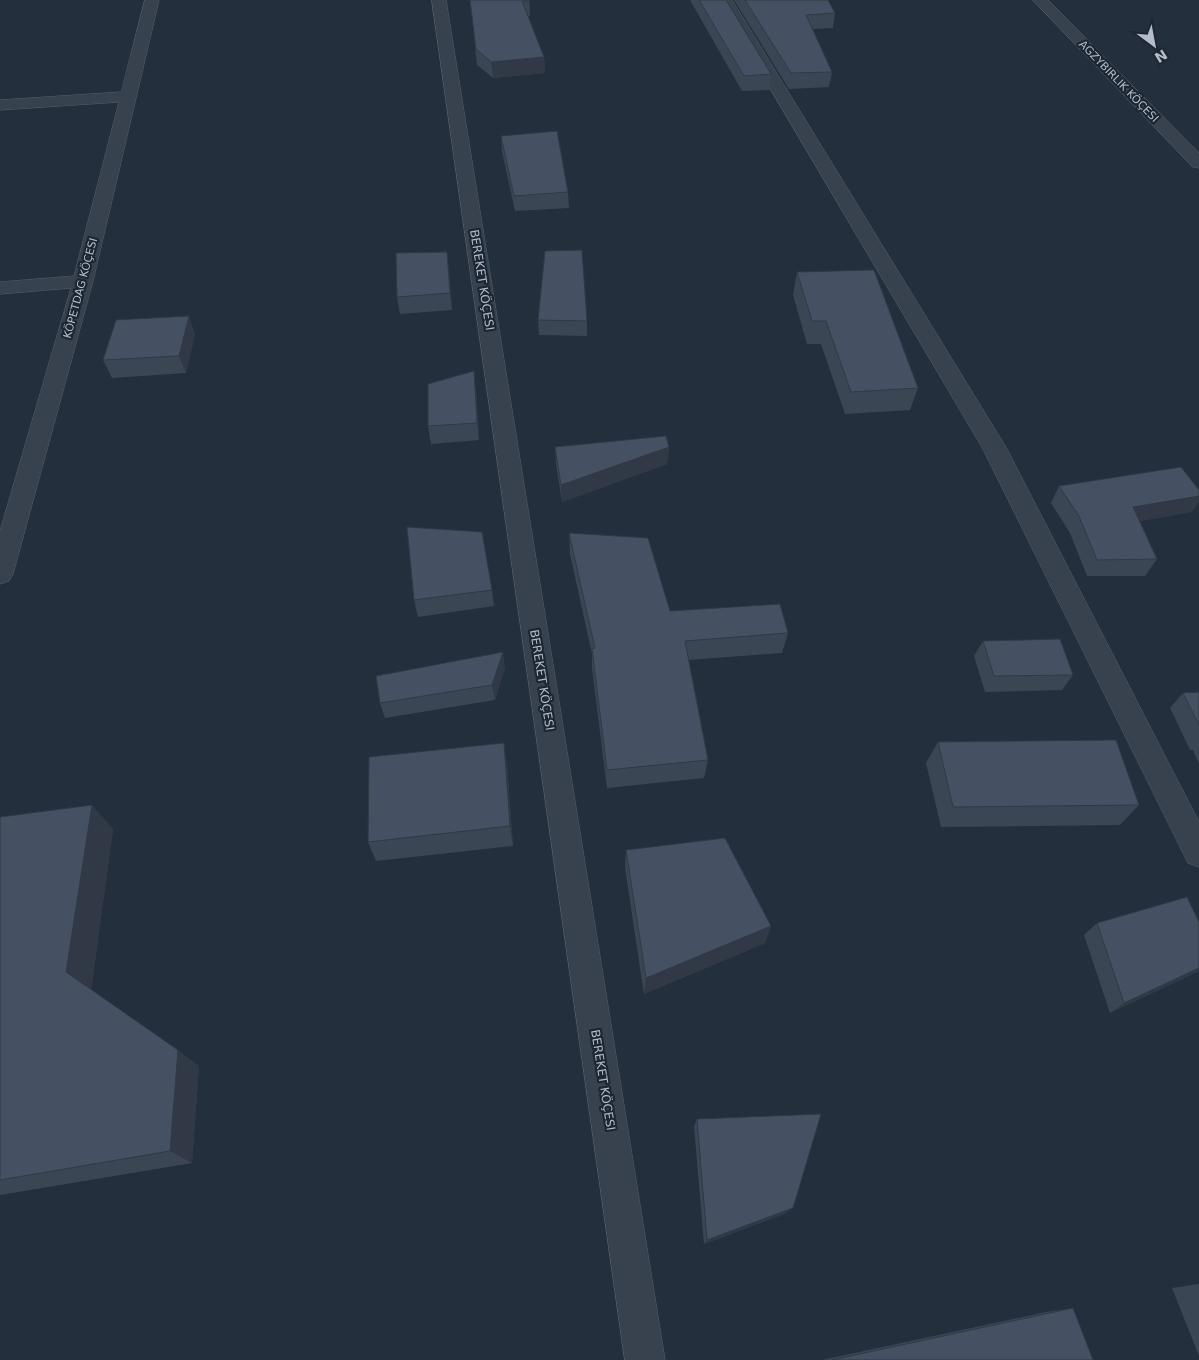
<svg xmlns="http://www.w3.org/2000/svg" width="1199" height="1360" font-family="'DejaVu Sans',sans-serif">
<rect width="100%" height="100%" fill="#242f3e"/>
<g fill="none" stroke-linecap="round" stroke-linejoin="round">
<defs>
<path id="minor" d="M145 0H159L93 281 13 574 9 581 0 584V531L71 288 0 294V282L74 276 119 102 0 110V100L121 92Z
M432 0H446L665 1360H625Z
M718 0H732L1007 449 1199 822V867L1188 863 983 449Z
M1033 0H1048L1199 153V168L1193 167Z"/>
</defs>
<use href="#minor" stroke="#565f6c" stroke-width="1"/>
<use href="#minor" fill="#38414e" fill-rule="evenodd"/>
</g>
<path fill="#3b4654" d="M470 0H530V16H528L544 57 545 73 493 78 477 65Z
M690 0H726L771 74 769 90 742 91Z
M734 0H828L835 13 833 28 813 29 832 72 829 87 789 89Z
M501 136 568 192 569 208 515 211 502 151Z
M449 269 452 310 400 314 397 297Z
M797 272 918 388 910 410 845 414 821 344H807L793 295Z
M538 320 587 321V336L539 335Z
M195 334 186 373 112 378 103 360Z
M476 388 479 440 431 444 428 426Z
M555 447H669L667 464 562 502 556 464Z
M1059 486 1192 512 1140 521 1157 559 1145 576H1087L1070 533 1051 503Z
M569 533 670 611 788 633 782 653 688 660 708 760 704 778 607 788 592 668V654L570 554Z
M492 590 494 606 418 617 414 600Z
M983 641 1073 675 1062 690 985 692 974 656Z
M505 668 495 700 385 718 380 703Z
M1199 692V764L1193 750H1190L1170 708 1183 693Z
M938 742 1139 805 1120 825 941 827 926 763Z
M507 764 513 846 376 861 368 842Z
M0 817 113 829 91 990 199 1066 192 1163 0 1195Z
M626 850 771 926 765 943 644 994 625 868Z
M1097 923 1199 971 1110 1013 1084 935Z
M697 1119 787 1213 704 1244 694 1126Z
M1199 1284V1356L1172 1288Z
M1073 1308 1093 1360H822L1046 1312Z"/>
<path fill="#303945" d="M529 0H530V16Z
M544 57 545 73 493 78 491 62Z
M447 252 449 269 452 310 450 293Z
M189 316 195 334 186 373 179 356Z
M474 371 476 388 479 440 477 423Z
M669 447 667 464 562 502 561 485Z
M1199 496V502L1192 512 1123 524 1133 507Z
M503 652 505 668 495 700 492 685Z
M504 743 507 764 513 846 510 826Z
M92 805 113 829 91 991 66 972Z
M771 926 765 943 644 994 646 978Z
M1199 968V971L1110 1013 1124 1003Z
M178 1050 199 1066 192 1163 170 1151Z
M793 1208 787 1213 704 1244 707 1240Z"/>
<path fill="#455162" stroke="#303945" d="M470 0H529V1H522L544 57 491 62 476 49Z
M699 0H726L771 74 744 76Z
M745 0H828L835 13 806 15 832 72 791 73Z
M557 131 568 192 514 196 501 136Z
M582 250 587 321 538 320 545 251Z
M447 252 450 293 397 297 396 253Z
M874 270 918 388 851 392 826 321H812L797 272Z
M189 316 179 356 103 360 116 320Z
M474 371 477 423 428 426V384Z
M666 436 669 447 561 485 555 447Z
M1181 467 1199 490V496L1133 507 1157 559 1097 560 1079 516 1059 486Z
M407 527 482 532 492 590 414 600Z
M569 533 648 538 670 611 780 604 788 633 685 641 708 760 607 770 592 649 595 648Z
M1060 639 1073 675 994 676 983 641Z
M503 652 492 685 380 703 376 676Z
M1199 692V725L1183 693Z
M1116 740 1139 805 953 807 938 742Z
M504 743 510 826 368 842 369 757Z
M92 805 66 972 178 1050 170 1151 0 1180V817Z
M725 838 771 926 646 978 626 850Z
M1187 897 1199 922V968L1124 1003 1097 923Z
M821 1114 793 1208 707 1240 697 1119Z
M1073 1308 1093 1360H832Z"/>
<g text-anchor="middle" stroke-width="4.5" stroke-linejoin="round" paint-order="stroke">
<g font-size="11" fill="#b4bcc9" stroke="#1d2633">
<text transform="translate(1119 81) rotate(46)" y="4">AGZYBIRLIK KÖÇESI</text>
<text transform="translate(80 288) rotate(-75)" y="4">KÖPETDAG KÖÇESI</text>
</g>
<g font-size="12" fill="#b4bcc9" stroke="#1d2633">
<text transform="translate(482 280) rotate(81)" y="4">BEREKET KÖÇESI</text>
<text transform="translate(542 680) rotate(81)" y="4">BEREKET KÖÇESI</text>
<text transform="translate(603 1080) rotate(81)" y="4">BEREKET KÖÇESI</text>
</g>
</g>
<g transform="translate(1154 45) rotate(148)" stroke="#1d2633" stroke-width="4" paint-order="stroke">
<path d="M0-4L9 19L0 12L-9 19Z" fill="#b4bcc9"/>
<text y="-8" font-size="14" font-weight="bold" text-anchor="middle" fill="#b4bcc9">N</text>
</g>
</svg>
